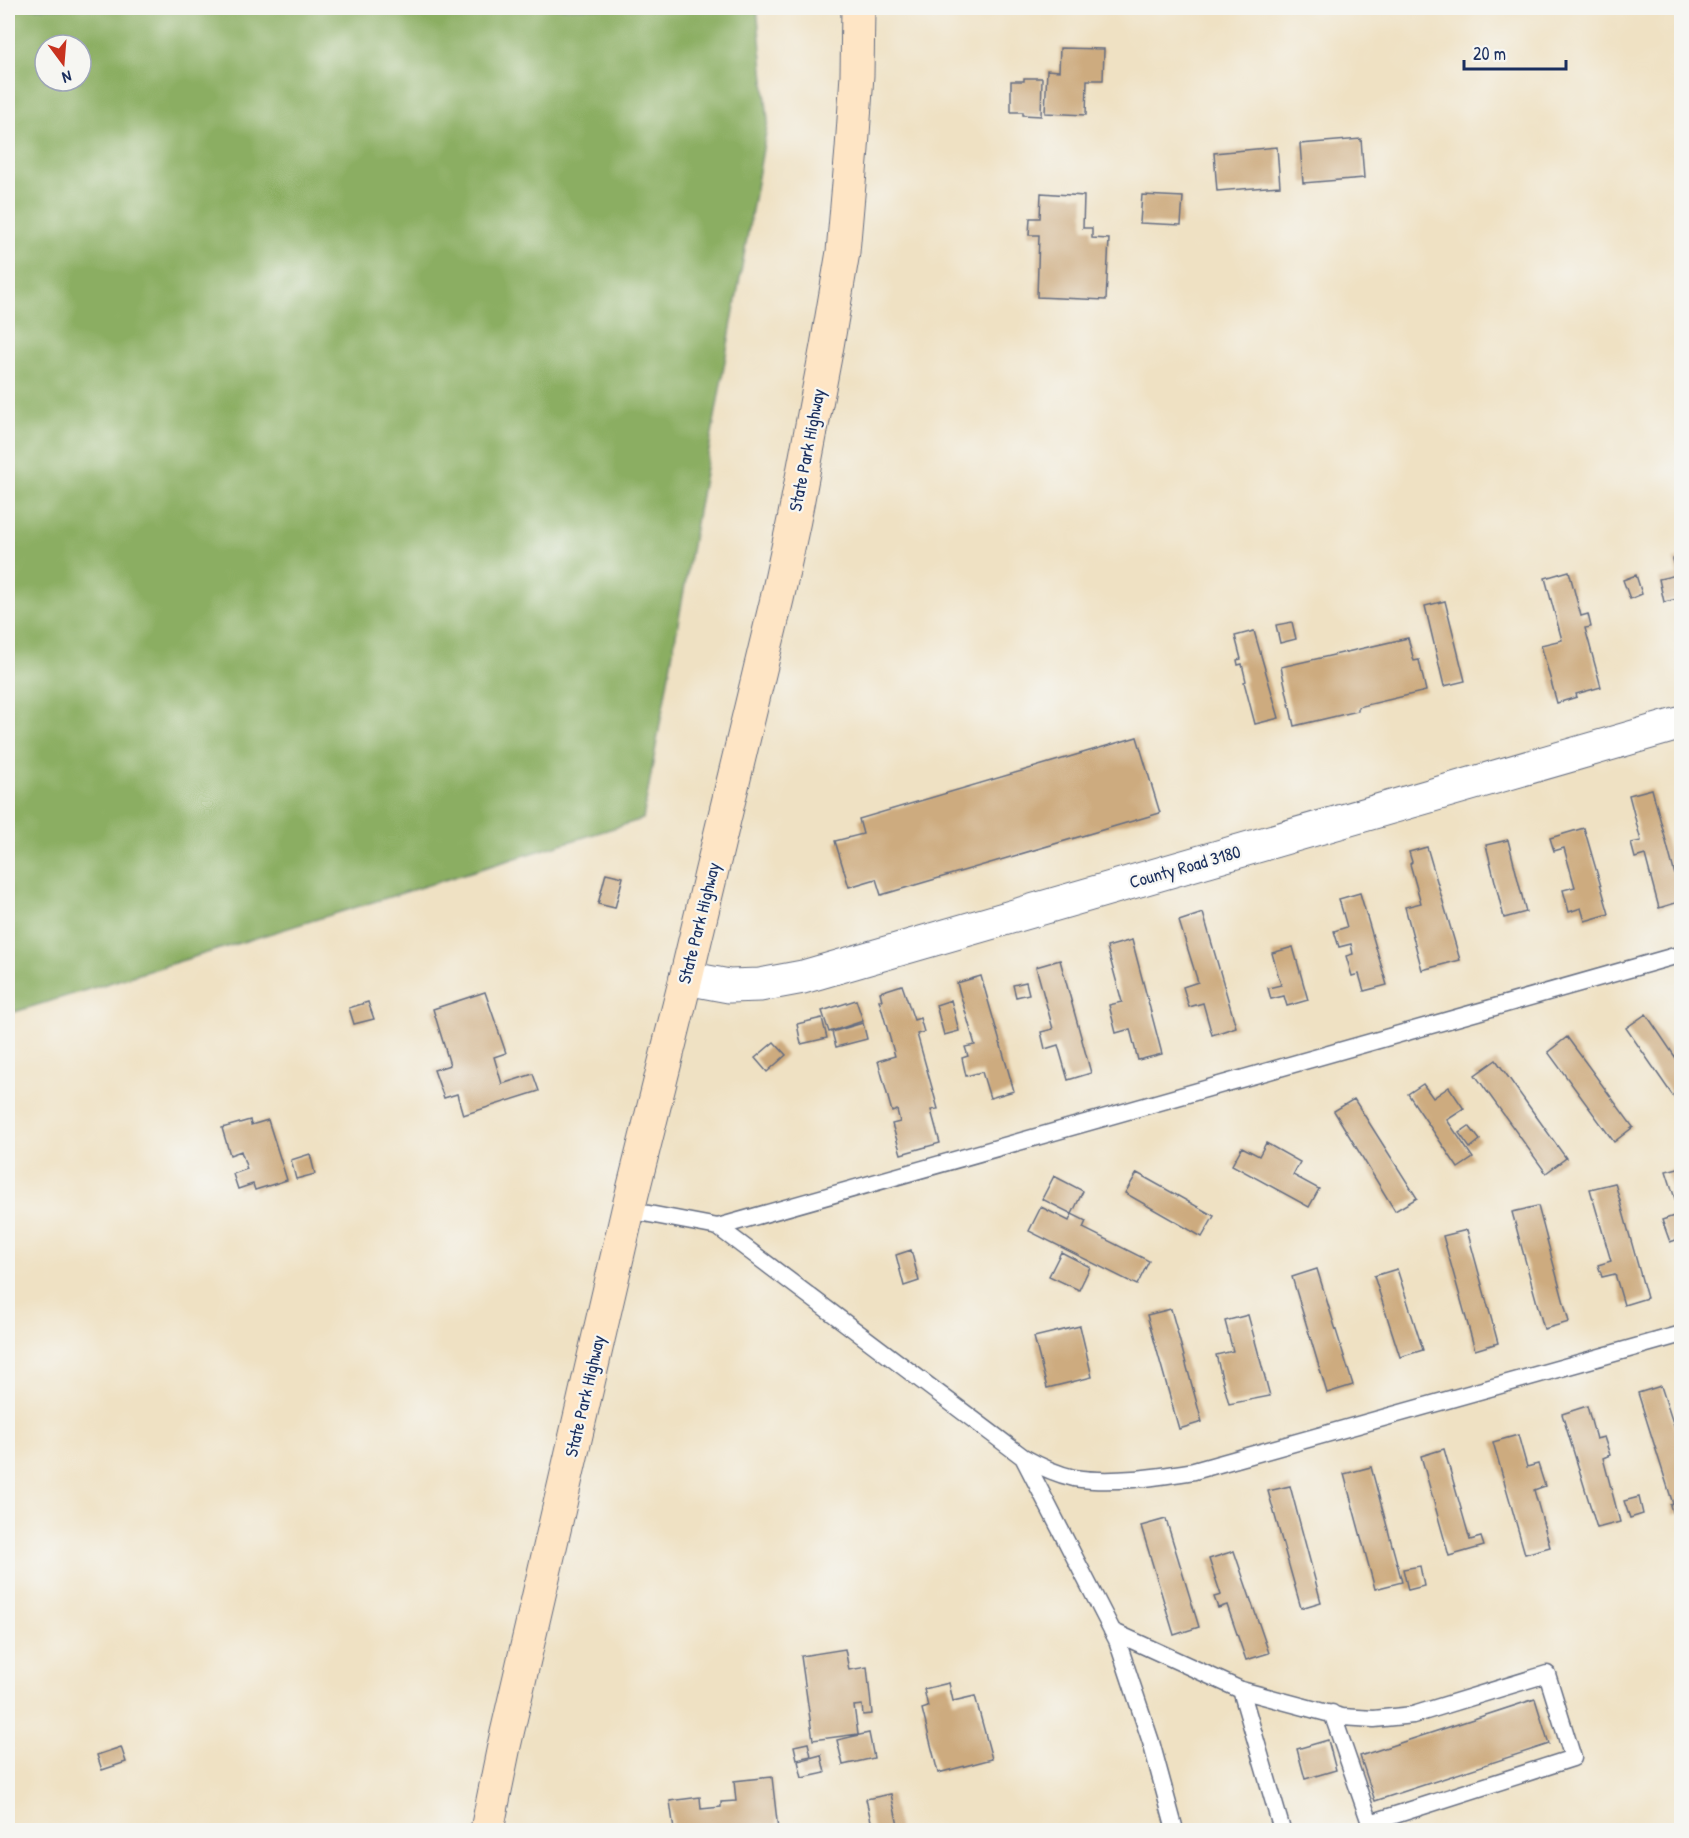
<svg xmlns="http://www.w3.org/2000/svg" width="1689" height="1838" font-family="'Patrick Hand',sans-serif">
<rect width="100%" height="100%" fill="#f6f6f2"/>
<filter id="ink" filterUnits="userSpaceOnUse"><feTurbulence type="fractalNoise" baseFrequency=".0167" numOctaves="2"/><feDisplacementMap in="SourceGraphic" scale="12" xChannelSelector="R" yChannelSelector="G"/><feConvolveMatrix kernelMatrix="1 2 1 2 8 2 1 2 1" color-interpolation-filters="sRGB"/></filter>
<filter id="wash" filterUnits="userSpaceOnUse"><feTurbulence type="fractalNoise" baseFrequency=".008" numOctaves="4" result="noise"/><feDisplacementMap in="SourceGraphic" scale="24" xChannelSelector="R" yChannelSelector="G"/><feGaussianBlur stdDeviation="1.35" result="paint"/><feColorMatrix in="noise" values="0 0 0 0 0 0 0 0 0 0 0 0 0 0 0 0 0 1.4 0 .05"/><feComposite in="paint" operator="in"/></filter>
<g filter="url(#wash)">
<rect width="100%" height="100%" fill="#efe1c3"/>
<path fill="#8bae62" stroke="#536e60" stroke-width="1.5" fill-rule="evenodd" d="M8 8H757L768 121 643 819 8 1014ZM45 45H81V81H45Z"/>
<g id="blocks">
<path fill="#cdab7f" d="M1060 48 1104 49 1103 80H1087L1086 115 1045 113 1047 70 1059 71Z
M1024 78H1042L1041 116 1023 115V112H1011V81H1024Z
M1361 139 1364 178 1303 183 1300 144Z
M1277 147 1280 186 1217 191 1214 153Z
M1041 193 1084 196 1083 228H1092V238L1109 239 1106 300 1037 297 1039 235H1029L1030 218H1040Z
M1142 195 1183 197 1181 225 1140 223Z
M1682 557V598L1664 602 1659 579 1677 575 1673 559Z
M1569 571 1581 616 1588 614 1591 627 1585 628 1601 687 1576 694 1577 697 1557 703 1541 645 1562 640 1545 578Z
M1636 575 1642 594 1630 599 1623 580Z
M1445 601 1465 681 1444 686 1425 606Z
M1292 622 1296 639 1280 643 1276 625Z
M1254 631 1279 718 1255 724 1244 682 1246 681 1242 664 1238 665 1237 660 1241 659 1235 636Z
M1408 638 1414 661 1419 660 1426 691 1358 707V711L1294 726 1281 667Z
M1137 737 1160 813 881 895 876 879 849 887 835 841 863 834 859 819Z
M1652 789 1682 901 1659 908 1645 855 1635 858 1631 843 1641 841 1629 795Z
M1584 828 1609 914 1585 921 1581 908 1569 912 1563 890 1575 887 1564 848 1554 851 1550 838Z
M1508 840 1526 912 1504 918 1486 845Z
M1427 847 1460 960 1422 970 1405 907 1421 903 1410 864 1412 862 1409 852Z
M606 873 623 877 615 908 598 904Z
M1360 893 1387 985 1364 991 1359 974 1352 976 1346 956 1353 954 1351 944 1339 947 1334 931 1347 927 1339 899Z
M1203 913 1236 1027 1212 1035 1203 1003 1189 1007 1183 987 1198 982 1179 921Z
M1132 940 1162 1054 1138 1060 1130 1029 1116 1033 1109 1005 1122 1002 1107 947Z
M1293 947 1308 1000 1287 1006 1284 996 1271 999 1268 988 1281 985 1272 953Z
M1060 960 1091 1073 1068 1080 1058 1045 1045 1049 1041 1032 1053 1029 1036 967Z
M981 976 1014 1091 990 1098 982 1072 966 1076 962 1058 968 1056 965 1047 975 1045 957 983Z
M1026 982 1029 994 1016 997 1013 985Z
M902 985 914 1020 920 1018 924 1032 917 1034 938 1109 931 1110 940 1143 901 1154 892 1124 900 1122 897 1110 892 1112 878 1061 895 1056 879 1000H882L880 992Z
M485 992 506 1053 494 1057 502 1084 533 1074 539 1091 463 1115 457 1094 444 1098 434 1070 450 1065 433 1009Z
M856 1000 863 1021 829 1032 822 1011Z
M951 1000 959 1031 944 1035 936 1005Z
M368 1002 374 1019 354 1024 349 1008Z
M1646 1014 1682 1067V1109L1626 1028Z
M822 1018 827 1038 801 1044 797 1024Z
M863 1023 867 1039 836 1047 832 1032Z
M1567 1037 1633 1127 1614 1142 1548 1052Z
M774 1042 786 1055 767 1072 755 1058Z
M1496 1060 1566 1158 1546 1173 1475 1075Z
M1423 1084 1433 1098 1449 1087 1464 1109 1447 1120 1473 1158 1458 1168 1408 1094Z
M1354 1099 1417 1198 1395 1211 1334 1111Z
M250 1120 251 1125 268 1120 287 1180 255 1190 253 1184 238 1189 233 1174 247 1169 241 1151 230 1155 222 1128Z
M1469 1126 1480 1140 1470 1148 1459 1133Z
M1266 1143 1300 1162 1293 1175 1319 1189 1309 1207 1232 1165 1242 1147 1259 1156Z
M310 1154 315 1174 296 1179 291 1160Z
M1682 1167V1238L1670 1242 1662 1220 1680 1214 1666 1171Z
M1137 1173 1214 1216 1202 1237 1125 1193Z
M1054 1176 1083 1191 1072 1214 1042 1199Z
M1615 1183 1647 1298 1624 1305 1615 1274 1602 1277 1598 1265 1611 1261 1590 1189Z
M1538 1206 1569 1322 1544 1329 1512 1212Z
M1041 1207 1069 1221 1072 1214 1086 1221 1083 1228 1149 1261 1137 1285 1029 1231Z
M1467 1230 1498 1343 1475 1350 1443 1236Z
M911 1250 919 1281 904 1286 896 1255Z
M1061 1252 1090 1267 1079 1290 1049 1276Z
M1317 1269 1353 1385 1327 1393 1292 1277Z
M1397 1269 1423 1350 1400 1357 1374 1276Z
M1171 1309 1202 1422 1179 1429 1147 1315Z
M1248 1315 1270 1396 1229 1404 1216 1355 1233 1351 1225 1321Z
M1080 1326 1092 1377 1047 1388 1034 1337Z
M1661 1386 1682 1451V1501L1679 1502 1682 1512 1673 1515 1670 1505 1673 1504 1638 1393Z
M1587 1406 1596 1439 1604 1437 1610 1455 1603 1458 1620 1522 1597 1528 1562 1414Z
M1518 1435 1527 1467 1538 1464 1545 1486 1534 1490 1550 1547 1525 1554 1493 1442Z
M1444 1449 1470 1540 1481 1537 1484 1546 1449 1556 1421 1456Z
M1371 1467 1402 1582 1375 1589 1344 1474Z
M1290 1486 1321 1602 1301 1608 1268 1491Z
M1639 1497 1643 1514 1630 1518 1624 1501Z
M1166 1519 1199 1627 1174 1635 1141 1526Z
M1234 1551 1269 1653 1246 1660 1227 1605 1218 1608 1214 1597 1221 1595 1209 1559Z
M1420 1566 1424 1586 1408 1590 1403 1569Z
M845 1649 849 1670 867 1667 872 1714 863 1715 862 1705 854 1706 858 1734 813 1740 801 1656Z
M949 1683 953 1701 975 1696 992 1759 938 1773 922 1709 928 1707 924 1689Z
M1535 1699 1549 1744 1375 1801 1360 1756Z
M869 1733 874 1758 843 1765 837 1740Z
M1328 1740 1336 1770 1305 1779 1297 1749Z
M808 1743 811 1756 797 1759 794 1746Z
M121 1747 126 1762 102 1770 97 1755Z
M821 1755 825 1773 802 1778 798 1761Z
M772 1777 778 1830H674L670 1801 700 1797 701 1809 721 1807V1802L736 1801 734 1781Z
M891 1794 899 1830H873L866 1799Z"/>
</g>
</g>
<g filter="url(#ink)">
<use href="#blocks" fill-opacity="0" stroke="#656d81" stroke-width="1.5"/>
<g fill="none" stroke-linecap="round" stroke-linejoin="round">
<defs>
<path id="service" d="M628 1210 718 1227 1023 1457C1039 1466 1056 1474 1074 1478 1113 1484 1156 1477 1194 1471L1682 1334
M718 1227 1682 954
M1023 1457 1117 1640 1151 1742 1175 1830
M1112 1631 1241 1690 1282 1830
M1241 1690 1342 1717 1374 1719 1413 1715 1547 1674 1573 1758 1370 1823 1332 1713"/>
<path id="minor" d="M686 978 729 986 760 985 803 977 1682 723"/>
<path id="secondary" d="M487 1830 504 1746 628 1210 686 978 777 599 794 520 827 346 843 252 852 149 857 75 858 8"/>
</defs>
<use href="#service" stroke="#656d81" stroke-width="19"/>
<use href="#minor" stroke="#656d81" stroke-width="35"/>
<use href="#secondary" stroke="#656d81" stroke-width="35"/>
<use href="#service" stroke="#fff" stroke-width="16"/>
<use href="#minor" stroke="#fff" stroke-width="33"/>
<use href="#secondary" stroke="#fee5c5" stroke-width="33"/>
</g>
</g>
<g text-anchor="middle" stroke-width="4.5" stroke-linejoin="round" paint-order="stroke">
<g font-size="18" fill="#1b2f5e" stroke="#f6f6f2">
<text transform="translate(807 450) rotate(-79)" y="6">State Park Highway</text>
<text transform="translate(1185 867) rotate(-16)" y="6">County Road 3180</text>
<text transform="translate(699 923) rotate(-76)" y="6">State Park Highway</text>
<text transform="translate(585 1396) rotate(-77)" y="6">State Park Highway</text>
</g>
</g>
<rect width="1689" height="1838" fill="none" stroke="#f6f6f2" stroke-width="30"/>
<g transform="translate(63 63) rotate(164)"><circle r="28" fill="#f6f6f2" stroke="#9ea6b7" stroke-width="1.5"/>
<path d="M0-4.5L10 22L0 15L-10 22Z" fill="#c8321e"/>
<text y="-9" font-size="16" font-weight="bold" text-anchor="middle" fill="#1b2f5e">N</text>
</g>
<path d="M1464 60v9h102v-9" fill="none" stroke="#1b2f5e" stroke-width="3"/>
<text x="1473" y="60" font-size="18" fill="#1b2f5e" stroke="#f6f6f2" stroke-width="4.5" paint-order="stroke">20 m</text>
</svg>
